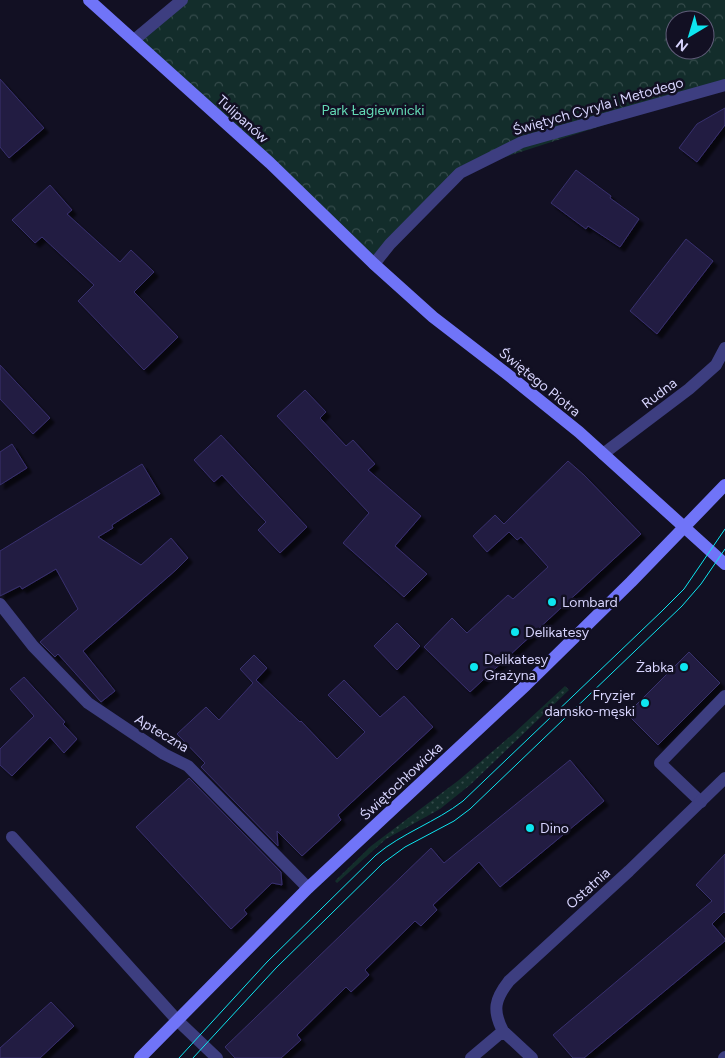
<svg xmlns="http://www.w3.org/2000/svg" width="725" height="1058" font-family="Figtree,sans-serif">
<defs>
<pattern id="grass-dots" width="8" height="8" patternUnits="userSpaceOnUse" patternTransform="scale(1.25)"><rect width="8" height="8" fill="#132d2b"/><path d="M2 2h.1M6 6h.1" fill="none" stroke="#354b4b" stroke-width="1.8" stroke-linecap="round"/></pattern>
<pattern id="park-crowns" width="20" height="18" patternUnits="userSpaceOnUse" patternTransform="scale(1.25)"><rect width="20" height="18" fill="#132d2b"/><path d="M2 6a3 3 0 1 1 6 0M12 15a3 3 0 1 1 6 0" fill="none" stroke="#354b4b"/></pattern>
<filter id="shadow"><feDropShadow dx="4.5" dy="4.5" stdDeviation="1" flood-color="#0009"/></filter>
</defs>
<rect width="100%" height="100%" fill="#121023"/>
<path fill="url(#grass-dots)" d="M565 686 569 690 470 785 440 809 386 839 337 883 335 881 371 846 459 780 513 734Z"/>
<path fill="url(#park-crowns)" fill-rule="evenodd" d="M182 0H725V86L471 168 374 264 134 40ZM675 20H705V50H675Z"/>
<path fill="#221d43" stroke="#39306e" filter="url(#shadow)" d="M0 79 44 128 9 158 0 147Z
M725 108V125L697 162 679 148 697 124Z
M576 170 611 196 610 198 639 219 620 247 588 226 586 229 551 203Z
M50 185 72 210 67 214 120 262 131 250 154 272 134 292 178 337 144 370 78 301 94 285 42 237 35 243 12 220Z
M686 239 713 261 657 334 630 311Z
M0 365 50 418 33 434 0 399Z
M305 390 326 412 320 418 346 446 353 440 375 464 368 470 421 516 395 546 427 574 404 597 343 543 369 513 277 416Z
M221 435 307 527 280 553 258 530 266 522 244 499 222 475 214 482 194 460Z
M12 444 27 468 0 485V452Z
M568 461 584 475 641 534 470 692 424 647 452 618 467 633 508 595 513 599 548 567 521 537 517 540 509 532 487 552 473 536 495 515 504 524Z
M142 464 160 494 112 525 113 528 98 537 141 565 171 538 188 558 176 570 83 651 115 691 101 702 58 654 55 657 40 642 78 609 56 569 22 589 20 586 0 596V551Z
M397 623 420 646 397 670 374 646Z
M689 652 720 683 658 745 627 714Z
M254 655 267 668 256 680 300 722 301 721 337 759 365 732 328 695 344 680 380 717 404 696 433 727 338 815 341 820 302 856 277 831 278 846 201 767 205 763 177 734 206 707 219 720 253 683 240 669Z
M24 677 65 722 63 724 77 739 64 753 50 737 12 776 0 765V749L34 716 10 689Z
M570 760 604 801 500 887 479 862 433 905 437 910 421 926 415 921 365 970 369 975 351 992 346 987 297 1035 301 1040 281 1058H235L225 1047 431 848 444 863Z
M189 778 281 872 282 885 272 883 244 910 247 914 231 929 136 827Z
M725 854V913L724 912 712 924 725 939V941L584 1058H573L553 1035 712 901 696 885Z
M51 1002 74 1026 40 1058H0V1048Z"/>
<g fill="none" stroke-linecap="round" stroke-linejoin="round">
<path stroke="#3d3e80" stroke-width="12" d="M134 40 182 0
M701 802 660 763 725 696
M12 837 177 1020 217 1058"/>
<path stroke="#3d3e80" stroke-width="12" d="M374 264 390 244 460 173 522 142 725 85
M603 454 689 389 716 365 725 348
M0 604 33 646 88 703 164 754 188 766 308 888
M503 1031 532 1058
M471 1058 503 1031C492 1010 495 999 509 981L629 871 725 778
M724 1058 725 1057"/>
<path stroke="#7074f8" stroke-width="12" d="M89 0 270 163 374 264 433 317 507 374 579 432 725 564
M140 1058 308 888 526 685 631 582 725 485"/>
<path stroke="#0de6f0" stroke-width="1" d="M179 1058 267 962 376 855C402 833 436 822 463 801L662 611 684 589 725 529
M193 1058 276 968 383 863 405 847 454 821 470 809 682 606 701 584 725 549"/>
</g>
<g fill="#0de6f0" stroke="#121023" stroke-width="2">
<circle cx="552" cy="602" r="5"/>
<circle cx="515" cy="632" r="5"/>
<circle cx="474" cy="667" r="5"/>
<circle cx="684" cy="667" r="5"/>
<circle cx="645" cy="703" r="5"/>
<circle cx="530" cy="828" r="5"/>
</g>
<g text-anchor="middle" stroke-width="5" stroke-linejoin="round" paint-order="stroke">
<g font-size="14" fill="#d7d4fd" stroke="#121023">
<text transform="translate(598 106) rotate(-16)" y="5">Świętych Cyryla i Metodego</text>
<text transform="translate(243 119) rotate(42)" y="5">Tulipanów</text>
<text transform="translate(540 382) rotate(39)" y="5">Świętego Piotra</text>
<text transform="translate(659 393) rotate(-37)" y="5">Rudna</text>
<text transform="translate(162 733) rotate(31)" y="5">Apteczna</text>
<text transform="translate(401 781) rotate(-43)" y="5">Świętochłowicka</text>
<text transform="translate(588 888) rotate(-42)" y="5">Ostatnia</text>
</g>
<g font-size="14" fill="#64d9b5" stroke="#121023">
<text x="373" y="115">Park Łagiewnicki</text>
</g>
<g font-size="14" fill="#d7d4fd" stroke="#121023" text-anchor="start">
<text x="562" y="607">Lombard</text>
<text x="525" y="637">Delikatesy</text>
<text x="484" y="664">Delikatesy<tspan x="484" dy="16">Grażyna</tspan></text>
<text x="674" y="672" text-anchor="end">Żabka</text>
<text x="635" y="700" text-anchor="end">Fryzjer<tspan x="635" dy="16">damsko-męski</tspan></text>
<text x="540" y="833">Dino</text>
</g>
</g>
<g transform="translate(690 35) rotate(218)"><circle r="24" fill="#121023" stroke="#615e7a"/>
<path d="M0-4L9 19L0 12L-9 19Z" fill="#0de6f0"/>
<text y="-8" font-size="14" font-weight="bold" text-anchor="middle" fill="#d7d4fd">N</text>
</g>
</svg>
